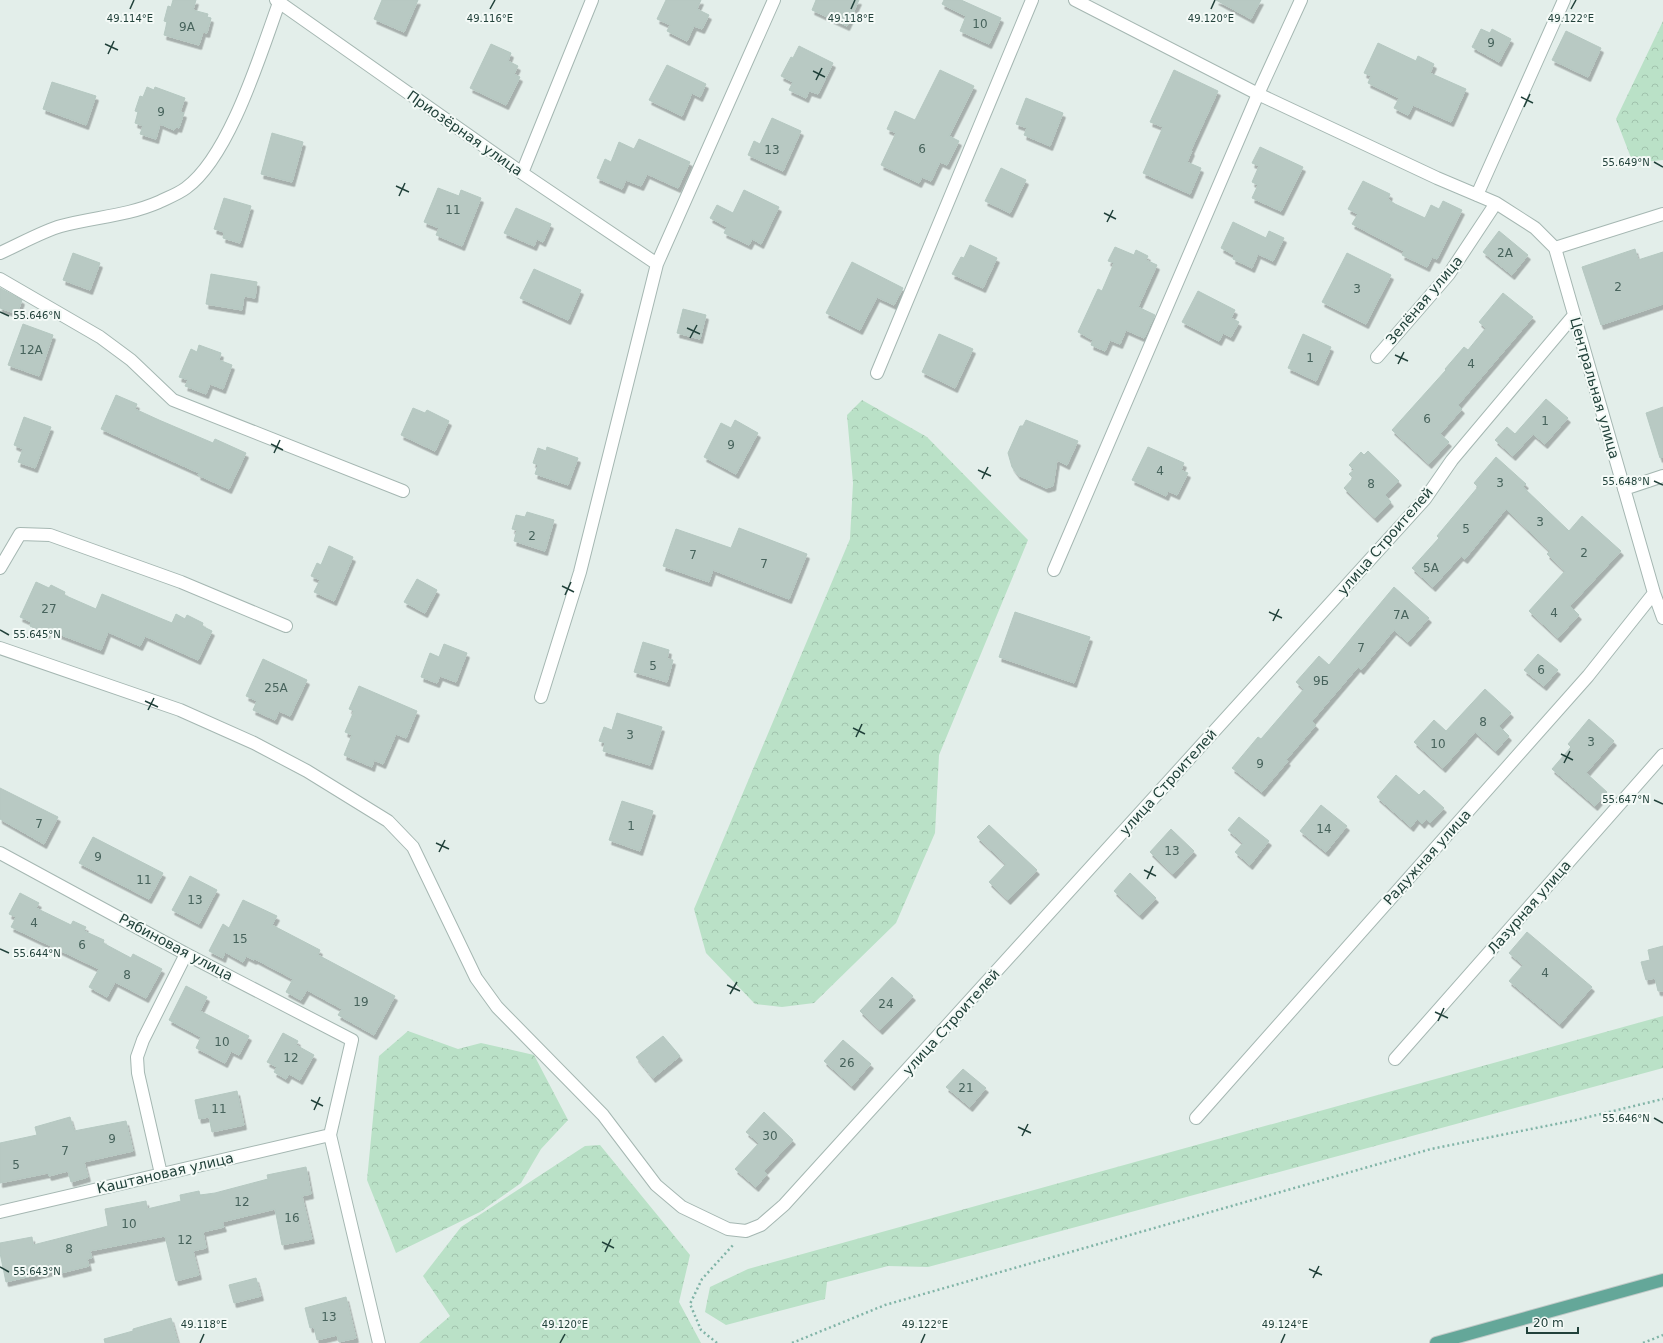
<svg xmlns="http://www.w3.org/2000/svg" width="1663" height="1343" font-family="'DejaVu Sans',sans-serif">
<defs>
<pattern id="forest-crowns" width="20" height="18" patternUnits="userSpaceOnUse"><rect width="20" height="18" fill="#bae1c7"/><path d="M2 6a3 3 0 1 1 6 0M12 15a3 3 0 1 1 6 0" fill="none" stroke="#a0c2ac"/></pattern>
<filter id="shadow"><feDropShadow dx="2.5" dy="4.5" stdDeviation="0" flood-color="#0004"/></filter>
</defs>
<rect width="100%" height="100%" fill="#e3eeea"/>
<path fill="url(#forest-crowns)" d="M1663 21V160L1633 163 1616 119Z
M862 400 927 437 1028 540 939 755 935 833 896 923 814 1003 782 1007 755 1004 706 953 694 909 850 539 853 483 847 415Z
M1663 1016V1068L928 1267 888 1266 827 1282 825 1299 726 1325 705 1312 710 1287 748 1269Z
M408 1031 458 1049 481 1043 534 1055 568 1120 541 1149 521 1183 480 1212 396 1253 367 1180 379 1056Z
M600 1145 690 1255 679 1302 701 1343H419L450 1316 423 1276 461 1227 585 1146Z"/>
<path fill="#b8c9c3" stroke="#b5c8c1" filter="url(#shadow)" d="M173 0H196L193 10 208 14 207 17 211 18 207 33 203 32 199 45 164 35 167 22 164 21 168 6 171 7Z
M382 0H418L404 32 374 19Z
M666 0H701L697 9 709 15 702 29 694 26 687 41 667 31 670 25 657 19Z
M816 0H859L847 26 812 10Z
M944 0H961L1001 18 989 44 960 31 966 16 942 4Z
M1216 0H1261L1251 19Z
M1481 29 1490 33 1492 29 1511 39 1499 62 1472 47Z
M1566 31 1601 48 1588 77 1552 60Z
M1378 43 1416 61 1418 56 1434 64 1430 73 1466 89 1451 122 1413 105 1408 115 1394 108 1399 98 1368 83 1371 76 1364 73Z
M491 44 511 53 508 61 518 66 514 74 520 77 506 105 470 88Z
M799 46 833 63 818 94 809 91 806 98 789 90 793 82 781 76 791 57 793 58Z
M667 65 706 84 700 97 692 93 682 116 649 100Z
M940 70 974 86 949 136 959 141 947 165 940 162 931 181 922 177 919 183 881 165 896 133 887 129 895 111 915 120Z
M1174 70 1218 91 1191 150 1192 151 1187 162 1201 168 1190 194 1143 173 1163 127 1150 122Z
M52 82 96 96 86 125 43 109Z
M147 87 154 90 155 87 185 98 180 112 184 113 179 128 176 127 174 130 160 124 156 139 140 134 143 126 135 123 138 112 135 111 140 96 143 97Z
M1026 98 1063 113 1050 146 1024 135 1027 128 1016 124Z
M772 118 801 131 783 171 748 155 754 141 760 144Z
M272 133 303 142 292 182 261 174Z
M639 139 690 162 678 188 647 174 641 186 626 180 622 189 597 178 605 159 611 162 619 142 634 149Z
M1260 147 1303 167 1281 211 1252 198 1258 185 1252 182 1259 166 1252 163Z
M1001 168 1026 180 1010 213 985 201Z
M1363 181 1390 194 1388 199 1395 204 1425 218 1431 205 1439 209 1443 201 1462 210 1437 259 1432 257 1427 267 1402 255 1404 251 1352 224 1358 214 1348 209Z
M438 188 459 196 461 190 481 198 462 246 436 235 439 228 424 222Z
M744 190 779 207 761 244 752 239 749 245 724 233 727 227 710 218 717 205 733 213Z
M224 198 251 206 240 243 223 238 224 232 214 229Z
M516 208 551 224 543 242 537 239 534 246 504 233Z
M1233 222 1266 238 1269 231 1284 238 1273 261 1258 254 1252 268 1233 259 1234 255 1221 248Z
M1499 231 1528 255 1512 275 1483 252Z
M970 245 997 258 983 288 952 274 961 257 964 258Z
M1115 247 1134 255 1136 250 1148 256 1146 260 1157 265 1138 307 1155 315 1144 338 1126 330 1120 344 1110 340 1105 351 1091 345 1093 340 1078 332 1098 289 1102 291 1114 263 1108 261Z
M1635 249 1638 260 1663 252V304L1601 325 1582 267Z
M73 253 100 263 90 290 63 280Z
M1347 253 1391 275 1366 324 1322 302Z
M852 262 903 288 894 305 877 297 860 330 826 313Z
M534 269 581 290 568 320 520 298Z
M211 274 257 282 255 298 244 296 242 310 206 304Z
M0 288 22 300 17 314 0 308Z
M1198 291 1235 310 1231 318 1239 322 1231 337 1223 333 1219 341 1182 322Z
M1503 293 1533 317 1458 405 1462 409 1440 434 1449 442 1429 464 1392 430 1446 370 1445 369 1464 347 1468 350 1486 328 1479 322Z
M683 309 706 315 700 339 677 333Z
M23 324 53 335 39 376 8 365Z
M939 334 973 349 955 388 922 372Z
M1303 334 1331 347 1316 381 1288 368Z
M199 345 221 353 219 360 232 365 223 389 210 384 206 394 185 386 188 380 179 377 191 349 197 352Z
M116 395 137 404 135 409 159 420 213 443 215 439 246 453 229 489 198 475 199 473 101 429Z
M1546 399 1568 418 1545 444 1533 434 1513 456 1495 440 1507 427 1515 434Z
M1663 407V457L1660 458 1646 413Z
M413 408 425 413 427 410 449 421 435 451 401 435Z
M24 417 51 427 35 468 18 462 23 449 14 445Z
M735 420 758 433 736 474 704 457 721 423 731 428Z
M1026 420 1078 441 1067 465 1057 460 1053 486 1046 488 1018 475 1012 467 1008 453 1020 426H1023Z
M547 447 578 458 568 485 535 474 538 465 533 463 538 448 546 451Z
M1148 447 1184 463 1181 470 1188 473 1177 495 1168 491 1166 496 1132 480Z
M1368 451 1399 481 1385 495 1391 502 1375 518 1344 488 1353 478 1349 474 1354 470 1349 465 1361 452 1364 455Z
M1496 457 1526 484 1523 487 1569 531 1582 516 1621 551 1570 606 1579 615 1558 638 1529 611 1565 571 1547 554 1550 551 1506 509 1465 559 1461 556 1433 587 1412 568 1439 538 1437 536 1478 487 1474 483Z
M527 512 554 520 545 551 514 541 517 530 512 529 516 515 525 517Z
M739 528 807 554 789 599 713 570 709 582 663 566 676 529 731 548Z
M329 546 353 557 334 601 314 592 320 580 311 576 317 563 321 565Z
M417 579 437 590 425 613 404 602Z
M36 582 49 588 51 585 65 592 64 595 96 609 102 594 172 623 176 614 185 619 187 615 203 623 202 626 212 631 198 660 145 636 140 646 108 632 101 650 48 630 47 634 30 626 31 622 20 617Z
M1394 587 1429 618 1408 642 1394 630 1361 670 1358 667 1312 721 1316 725 1286 760 1288 761 1262 792 1232 768 1258 737 1261 739 1304 689 1296 682 1319 656 1329 665Z
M1015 612 1090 637 1074 683 999 657Z
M643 642 669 650 667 659 673 660 667 682 634 672Z
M444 644 467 653 456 682 440 676 437 683 421 677 430 653 439 657Z
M1538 654 1558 670 1544 686 1524 670Z
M263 659 307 680 290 716 279 711 275 720 253 710 257 701 246 696Z
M359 686 417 711 406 738 396 734 383 764 374 760 372 767 344 755 352 735 345 732 354 711 349 709Z
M1485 689 1511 713 1499 726 1509 736 1496 751 1475 732 1443 768 1414 742 1434 720 1446 731Z
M617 713 662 727 650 765 603 751 605 743 599 741 604 727 612 730Z
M1589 719 1614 741 1586 773 1607 792 1595 806 1552 769 1571 747 1568 744Z
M1396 775 1419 795 1424 790 1444 808 1430 823 1426 819 1422 824 1417 819 1411 827 1377 797Z
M0 788 58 817 44 844 0 819Z
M622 801 653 811 640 851 609 840Z
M1321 805 1347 826 1326 852 1300 831Z
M1239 817 1269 841 1250 865 1235 852 1243 843 1228 830Z
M989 825 1037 870 1008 900 989 882 1006 864 977 837Z
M1171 829 1194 851 1173 874 1150 852Z
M93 837 163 873 149 899 79 863Z
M1130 873 1156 898 1140 915 1114 891Z
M190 876 217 890 199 924 172 910Z
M20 893 39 903 36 908 71 925 73 921 86 927 84 931 104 940 103 943 131 958 133 954 162 969 146 998 115 982 107 997 89 987 99 969 11 927 16 917 9 914Z
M243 900 277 916 272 925 320 950 318 955 395 996 374 1035 338 1015 342 1009 307 990 301 1000 286 992 293 979 255 959 254 960 246 956 243 962 225 952 223 958 209 951 223 924 229 928Z
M1527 932 1592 987 1560 1024 1509 981 1523 965 1509 953Z
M1663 946V991H1658L1655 978 1646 980 1641 962 1650 960 1648 950Z
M892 977 913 996 880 1030 860 1011Z
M186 986 207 997 200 1011 249 1036 239 1055 231 1051 225 1063 196 1048 201 1037 169 1020Z
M283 1033 298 1041 296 1045 314 1055 300 1080 289 1074 286 1079 274 1072 277 1067 267 1062Z
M663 1036 680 1056 653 1078 636 1057Z
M843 1040 871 1064 852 1086 824 1061Z
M963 1069 986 1088 970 1107 946 1087Z
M237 1091 244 1125 212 1132 209 1117 199 1119 195 1100Z
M764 1112 793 1140 764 1171 767 1174 756 1187 735 1169 759 1143 746 1132Z
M70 1117 74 1131 126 1121 133 1151 84 1162 88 1177 71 1182 68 1171 49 1176 48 1173 0 1183V1143L37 1135 35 1127Z
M306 1167 311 1194 302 1196 312 1239 282 1245 275 1209 222 1222 224 1227 203 1232 206 1248 193 1251 199 1275 176 1281 165 1236 90 1251 92 1258 87 1259 89 1266 61 1273 60 1269 6 1282 0 1253V1243L32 1237 33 1245 108 1226 105 1209 146 1201 147 1209 181 1201 180 1195 199 1191 200 1195 215 1193 268 1179 267 1175Z
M256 1278 261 1296 234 1303 229 1285Z
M346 1297 356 1338 339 1342 337 1335 317 1340 314 1327 310 1328 305 1308Z
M171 1318 178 1343H105L104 1339 133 1331V1329Z"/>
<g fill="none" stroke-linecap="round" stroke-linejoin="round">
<defs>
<path id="minor" d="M276 0 522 173 657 264
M1075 0 1258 94 1437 178 1496 203 1535 228 1555 248
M522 173 592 0
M1477 195 1564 0
M1555 248 1654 593 1663 618
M1555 248 1663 214
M0 253C18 245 43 231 61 226 94 217 127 216 159 202 167 198 178 194 186 188 230 156 261 52 280 0
M0 279 100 337 131 360 173 400 403 491
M1377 357 1449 274 1496 203
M877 373 1032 0
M1624 489 1663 476
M0 568 20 534 50 535 181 582 286 626
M1054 570 1258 94 1301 0
M0 648 180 710 254 743 307 771 388 821 413 847 476 978 497 1007 603 1115 656 1185 682 1207 728 1229 746 1231 761 1225 784 1205 1425 499 1452 460 1574 315
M541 697 580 572 657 264 774 0
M0 853 186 954 352 1040 330 1135 379 1343
M1395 1059 1663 755
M1196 1118 1588 676 1654 593
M161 1174 138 1073 137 1057 143 1040 186 954
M0 1212 330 1135"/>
<path id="major" d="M1436 1343 1663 1280"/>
</defs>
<use href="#minor" stroke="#a5b7b2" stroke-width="14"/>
<use href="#major" stroke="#c1cac8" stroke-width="14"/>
<path stroke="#81b4a7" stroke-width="2.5" stroke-dasharray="2 3" stroke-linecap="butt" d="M717 1343 701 1330 690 1304 702 1279 734 1244
M792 1343 885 1305 1431 1149 1576 1120 1663 1099
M1643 1343 1663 1335"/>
<use href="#minor" stroke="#fff" stroke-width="12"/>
<use href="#major" stroke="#64a799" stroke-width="12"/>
</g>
<path fill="none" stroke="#21413a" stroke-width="1.5" d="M130 9 134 0M490 9 495 0M851 9 855 0M1211 9 1215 0M1571 9 1576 0M105 44 118 50M108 54 114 41M813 71 825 77M816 80 822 68M1521 97 1533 103M1524 107 1530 94M1654 162 1663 167M396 186 409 192M399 196 405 183M1104 213 1116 219M1107 222 1113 210M0 312 9 316M687 328 700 334M690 338 697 325M1395 355 1408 361M1398 364 1404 352M271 444 283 450M274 453 280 440M978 470 991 476M982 479 988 467M1654 481 1663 485M562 586 574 592M565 595 571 582M1269 612 1282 618M1273 621 1279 609M0 630 9 635M145 701 158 707M148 710 154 698M853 728 865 734M856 737 862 724M1561 754 1573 760M1564 763 1570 751M1654 800 1663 804M436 843 449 849M439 852 445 840M1144 870 1156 876M1147 879 1153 866M0 949 9 953M727 985 740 991M730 994 737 982M1435 1012 1448 1018M1438 1021 1444 1008M311 1100 323 1106M314 1110 320 1097M1654 1118 1663 1123M1018 1127 1031 1133M1022 1136 1028 1124M602 1242 614 1248M605 1252 611 1239M0 1267 9 1272M1309 1269 1322 1275M1313 1278 1319 1266M200 1343 204 1334M560 1343 565 1334M921 1343 925 1334M1281 1343 1285 1334"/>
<g text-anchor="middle" stroke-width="4" stroke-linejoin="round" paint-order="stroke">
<g font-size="12" fill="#47635c">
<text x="980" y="28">10</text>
<text x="187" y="31">9А</text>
<text x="1491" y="47">9</text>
<text x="161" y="116">9</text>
<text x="922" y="153">6</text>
<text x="772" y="154">13</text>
<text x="453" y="214">11</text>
<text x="1505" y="257">2А</text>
<text x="1618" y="291">2</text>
<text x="1357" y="293">3</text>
<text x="31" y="354">12А</text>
<text x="1310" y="362">1</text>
<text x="1471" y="368">4</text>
<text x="1427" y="423">6</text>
<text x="1545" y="425">1</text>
<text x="731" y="449">9</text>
<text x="1160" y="475">4</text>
<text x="1500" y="487">3</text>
<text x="1371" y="488">8</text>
<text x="1540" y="526">3</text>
<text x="1466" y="533">5</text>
<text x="532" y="540">2</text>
<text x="1584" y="557">2</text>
<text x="693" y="559">7</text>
<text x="764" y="568">7</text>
<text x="1431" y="572">5А</text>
<text x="49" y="613">27</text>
<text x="1554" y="617">4</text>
<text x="1401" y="619">7А</text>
<text x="1361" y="652">7</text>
<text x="653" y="670">5</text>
<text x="1541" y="674">6</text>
<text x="1321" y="685">9Б</text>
<text x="276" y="692">25А</text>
<text x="1483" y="726">8</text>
<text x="630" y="739">3</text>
<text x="1591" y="746">3</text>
<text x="1438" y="748">10</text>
<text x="1260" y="768">9</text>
<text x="39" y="828">7</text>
<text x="631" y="830">1</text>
<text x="1324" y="833">14</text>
<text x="1172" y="855">13</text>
<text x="98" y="861">9</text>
<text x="144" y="884">11</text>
<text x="195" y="904">13</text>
<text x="34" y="927">4</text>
<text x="240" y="943">15</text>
<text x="82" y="949">6</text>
<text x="1545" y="977">4</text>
<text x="127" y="979">8</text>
<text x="361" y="1006">19</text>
<text x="886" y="1008">24</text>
<text x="222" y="1046">10</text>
<text x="291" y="1062">12</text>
<text x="847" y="1067">26</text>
<text x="966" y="1092">21</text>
<text x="219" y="1113">11</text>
<text x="770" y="1140">30</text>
<text x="112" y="1143">9</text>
<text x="65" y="1155">7</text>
<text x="16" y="1169">5</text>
<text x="242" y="1206">12</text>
<text x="292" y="1222">16</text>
<text x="129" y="1228">10</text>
<text x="185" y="1244">12</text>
<text x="69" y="1253">8</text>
<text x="329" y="1321">13</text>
</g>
<g font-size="14" fill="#21413a" stroke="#f4faf7">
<text transform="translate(465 133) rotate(35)" y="5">Приозёрная улица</text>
<text transform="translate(1424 300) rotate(-50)" y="5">Зелёная улица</text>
<text transform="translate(1595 388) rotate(74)" y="5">Центральная улица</text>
<text transform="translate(1385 541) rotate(-49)" y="5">улица Строителей</text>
<text transform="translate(1168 782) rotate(-48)" y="5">улица Строителей</text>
<text transform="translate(1427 857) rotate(-48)" y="5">Радужная улица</text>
<text transform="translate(1529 907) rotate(-49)" y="5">Лазурная улица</text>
<text transform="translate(176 947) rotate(28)" y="5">Рябиновая улица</text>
<text transform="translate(951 1022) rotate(-48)" y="5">улица Строителей</text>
<text transform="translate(165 1173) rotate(-13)" y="5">Каштановая улица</text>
</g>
</g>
<g font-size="10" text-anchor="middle" fill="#21413a" stroke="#f4faf7" stroke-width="4" stroke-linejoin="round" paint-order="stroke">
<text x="130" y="22">49.114°E</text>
<text x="490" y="22">49.116°E</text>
<text x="851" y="22">49.118°E</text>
<text x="1211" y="22">49.120°E</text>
<text x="1571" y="22">49.122°E</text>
<text x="1626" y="166">55.649°N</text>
<text x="37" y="319">55.646°N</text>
<text x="1626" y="485">55.648°N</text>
<text x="37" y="638">55.645°N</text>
<text x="1626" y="803">55.647°N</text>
<text x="37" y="957">55.644°N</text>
<text x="1626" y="1122">55.646°N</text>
<text x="37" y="1275">55.643°N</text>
<text x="204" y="1328">49.118°E</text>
<text x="565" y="1328">49.120°E</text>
<text x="925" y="1328">49.122°E</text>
<text x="1285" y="1328">49.124°E</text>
</g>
<path d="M1527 1327v6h51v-6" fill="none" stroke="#21413a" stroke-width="2"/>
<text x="1533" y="1327" font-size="12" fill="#21413a" stroke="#f4faf7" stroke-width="3" paint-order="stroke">20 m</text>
</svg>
